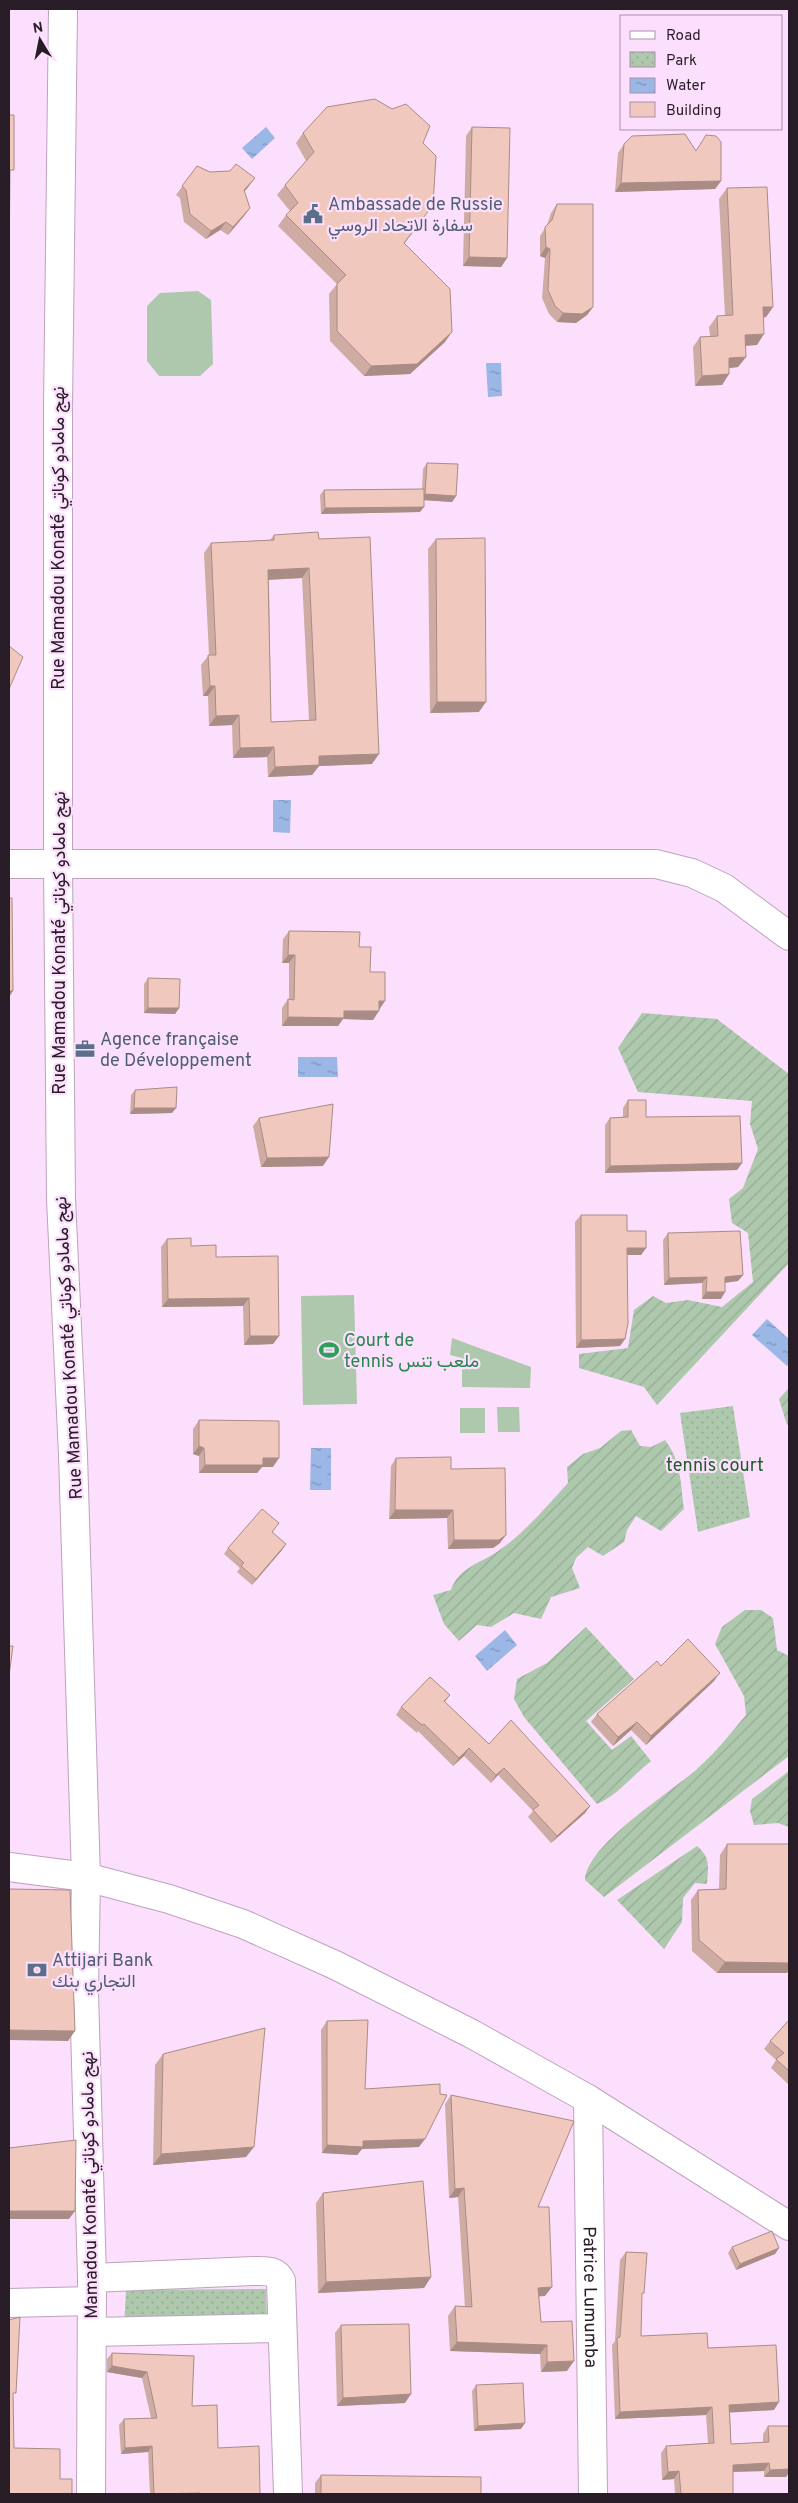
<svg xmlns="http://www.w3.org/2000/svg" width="798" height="2503" font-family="Overpass,Vazirmatn,sans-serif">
<defs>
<pattern id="park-dots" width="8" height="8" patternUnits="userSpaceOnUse" patternTransform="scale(1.25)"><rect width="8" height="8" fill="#adc8ad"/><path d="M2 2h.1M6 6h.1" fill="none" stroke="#95ab95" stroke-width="1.8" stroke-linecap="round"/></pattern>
<pattern id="garden-furrows" width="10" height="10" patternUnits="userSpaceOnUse" patternTransform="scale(1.25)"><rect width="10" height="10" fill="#adc8ad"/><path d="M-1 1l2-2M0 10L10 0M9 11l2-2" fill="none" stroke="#95ab95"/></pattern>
<pattern id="water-ripples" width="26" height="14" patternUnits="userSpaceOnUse" patternTransform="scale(1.25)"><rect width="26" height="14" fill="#9ab7e6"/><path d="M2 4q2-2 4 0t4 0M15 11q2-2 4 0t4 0" fill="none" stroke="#7e94ba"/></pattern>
</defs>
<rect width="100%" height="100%" fill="#fcdffc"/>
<path fill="#adc8ad" d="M198 291 211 300 213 364 200 376H159L147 361V306L160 293Z
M354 1295 357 1404 303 1405 301 1296Z
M452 1338 531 1367 530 1388 462 1387V1358L450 1355Z
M497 1407H519L520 1432H498Z
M460 1408H485V1433H460Z"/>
<path fill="url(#park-dots)" d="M733 1406 750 1517 698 1532 680 1413Z
M266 2289 267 2325 124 2327 126 2290Z"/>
<path fill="url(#garden-furrows)" d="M642 1013 717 1019 789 1074V1263L657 1405 644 1387 579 1368V1354L628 1348 634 1310 653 1296 666 1303 688 1300 722 1307 753 1282 748 1233 732 1223 729 1199 743 1188 758 1149 750 1124 752 1101 638 1092 618 1048Z
M789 1388V1423L787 1425 779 1399Z
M631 1430 640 1446 651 1447 665 1440C682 1463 680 1481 684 1509L661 1531 636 1516 627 1530 624 1542 603 1556 588 1547 576 1558 572 1568 580 1588 551 1597 541 1619 514 1613 491 1627 477 1625 459 1641 444 1624 433 1595 451 1590C459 1566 483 1563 501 1549 524 1533 549 1504 568 1483L567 1467 583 1454 600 1448 621 1431Z
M745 1610H761L773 1618 777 1650 789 1656V1756L604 1897 585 1880C587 1844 670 1793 697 1769 715 1753 730 1734 746 1715L744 1696 715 1644 722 1627Z
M586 1627 634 1679 586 1721 612 1750 631 1736 651 1761C633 1775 618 1795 597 1804L524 1717 514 1699 517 1679 547 1663Z
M789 1771V1827L778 1823 754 1825 750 1811 752 1799Z
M697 1846C711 1858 708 1866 707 1884L695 1883 683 1898 682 1922 664 1949 617 1900Z"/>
<path fill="url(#water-ripples)" d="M266 127 275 138 252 159 242 148Z
M486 363H501L502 396 488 397Z
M273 800H291L290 833 273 832Z
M298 1057H337L338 1077H298Z
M767 1319 789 1339V1363L787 1366 752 1335Z
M311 1448H331V1490H310Z
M505 1630 517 1645 487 1671 475 1656Z"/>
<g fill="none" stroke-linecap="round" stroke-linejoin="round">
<defs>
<g id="minor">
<path d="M63 9 58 407V863L61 1199 73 1455 86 1877 84 1992 92 2278 91 2494"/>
<path d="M9 864H656L692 873 724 888 789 936"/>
<path d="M9 1867 86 1877 169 1899 243 1924 335 1965 472 2034 588 2099 789 2226"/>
<path id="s1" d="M588 2099 593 2494"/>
<path d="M92 2278 253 2271C264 2271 276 2269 281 2281L288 2494"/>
<path d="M9 2303 92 2301"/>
<path d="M92 2332 282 2328"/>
</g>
</defs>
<use href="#minor" stroke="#bda2bd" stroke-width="30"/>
<use href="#minor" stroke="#fff" stroke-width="28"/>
</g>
<path fill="#cfaca3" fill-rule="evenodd" d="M472 127 507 258 501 267 463 266 466 136Z
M303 133 423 143 425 216 405 243 445 342 410 374 364 376 330 341 329 294 337 284 278 226 286 215 290 211 277 195 285 185 306 161 296 143Z
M624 144 696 150 721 181 715 189 615 192 618 153Z
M197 166 210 172 249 186 244 192 250 208 244 216 228 235 220 230 206 239 184 222 180 198 176 195Z
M727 188 773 307 766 317 763 318 757 345 745 346 746 357 738 367 729 368V374L722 385 695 386 693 347 700 337 710 336 709 327 717 316H725L719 199Z
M557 204 593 307 587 315 576 323 557 322 549 314 542 298 545 258 540 256V236L547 225 551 213Z
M427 463 456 496 452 502 424 500 420 512 321 514 320 495 324 490 422 489 423 469Z
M274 535 319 539 372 764 319 766 312 775 268 777 267 757 233 758 232 725 209 726 208 696H203L201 665 209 655 204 553 211 543 270 540ZM302 578 309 720 271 722 269 580Z
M436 539 479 712 430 713 428 549Z
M289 931 359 947 370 972 379 1010 373 1020 343 1019 338 1026H282V1008L288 999H289V963H282L283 939Z
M148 978 179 1008 175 1014 144 1013V984Z
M135 1090 172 1113 130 1114 131 1095Z
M628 1100 646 1117 742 1163 737 1170 605 1173V1125L610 1118 623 1117V1108Z
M259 1118 323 1166 261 1167 253 1126Z
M581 1215 627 1231 646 1248 641 1255H627L625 1339 620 1346 576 1348 575 1222Z
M668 1233 743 1275 738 1281 725 1283 721 1299H702V1283L664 1285 663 1240Z
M167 1239 191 1246 216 1257 279 1336 273 1344 244 1345 243 1306 162 1307 161 1247Z
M199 1420 273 1467H262L257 1473H199V1456L193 1454V1429Z
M396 1458 451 1469 500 1543 493 1548 448 1549 447 1518 389 1519 391 1466Z
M275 1529 272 1532 286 1544 282 1550 252 1585 237 1572 240 1568 224 1554 228 1548Z
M661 1666 714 1681 646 1745 631 1730 613 1746 591 1722 597 1714Z
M450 1695 445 1702 489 1744 590 1806 585 1813 551 1843 528 1817 533 1811 498 1775 491 1783 464 1756 453 1766 418 1731 417 1733 396 1715 401 1707Z
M727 1844 787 1973H717L692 1951 691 1900 698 1890 719 1889 720 1855Z
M789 2020V2085L771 2068 776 2060 764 2049 770 2041Z
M327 2021 365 2089 419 2147 362 2149 357 2155 322 2153 321 2030Z
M163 2054 246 2157 153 2165 155 2065Z
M451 2095 538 2207 545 2296H539L541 2322 567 2371 541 2372 540 2354 450 2351 448 2316 455 2306 465 2307 458 2197 449 2198 445 2104Z
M323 2193 431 2277 424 2288 318 2293 316 2203Z
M732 2247 779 2248 775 2254 736 2270 728 2253Z
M626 2252 641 2297V2336L708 2348 774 2410 730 2412 731 2444 763 2443V2434L768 2426H789V2472L786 2477H764V2471L733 2472V2494H675L674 2479 662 2480 661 2453 666 2446 708 2443 706 2415 615 2419 612 2345 615 2341 620 2260Z
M341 2325 405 2403 337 2406 335 2333Z
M112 2353 194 2356 192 2406 218 2448 260 2494H150L148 2452 121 2454 119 2425 124 2419 151 2418 142 2378 107 2372V2359Z
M476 2385 521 2429 474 2431 472 2391Z
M321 2475 481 2494H315V2483Z"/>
<path fill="#a98c85" d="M255 178 249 186 238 199 244 190Z
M721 181 715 189 615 192 621 183Z
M250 208 244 216 228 235 233 227Z
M226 222 220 230 206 239 211 231Z
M546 247 550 249 545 258 540 256Z
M469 257 507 258 501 267 463 266Z
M593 307 587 315 576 323 557 322 563 313Z
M763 307H773L766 317 755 318Z
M452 332 445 342 410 374 364 376 371 366Z
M764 334 757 345 737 346 745 335Z
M746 357 738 367 721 369 729 358Z
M729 374 722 385 695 386 702 376Z
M425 494 456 496 452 502 421 500Z
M424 507 420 512 321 514 325 508Z
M309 568 302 578 261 580 268 570Z
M210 686H215L208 696H203Z
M437 702H486L479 712 430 713Z
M239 715 232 725 209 726 216 716Z
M274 747 267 757 233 758 240 748Z
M379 754 372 764 319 766 312 775 268 777 275 767 319 756Z
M288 955H295L289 963H282Z
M9 991H13L9 997Z
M379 1001H385L379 1010Z
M148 1008H179L175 1014 144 1013Z
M344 1011H379L373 1020 343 1019 338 1026H282L288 1017Z
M134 1108H176L172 1113 130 1114Z
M329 1157 323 1166 261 1167 267 1158Z
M742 1163 737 1170 605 1173 610 1166Z
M627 1248H646L641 1255H622Z
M743 1275 738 1281 721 1283 725 1277Z
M707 1277 702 1283 664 1285 669 1278Z
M706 1292H725L721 1299H702Z
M249 1298 243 1306 162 1307 168 1299Z
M250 1336H279L273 1344 244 1345Z
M625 1339 620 1346 576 1348 581 1340Z
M199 1446 204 1448 199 1456 193 1454Z
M263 1458H279L273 1467H262L257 1473H199L205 1465Z
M395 1510H453L447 1518 389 1519Z
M506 1535 500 1543 493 1548 448 1549 454 1540Z
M286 1544 282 1550 252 1585 256 1579Z
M720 1673 714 1681 646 1745 651 1736Z
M637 1722 631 1730 613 1746 618 1737Z
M469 1748 464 1756 453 1766 459 1758Z
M504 1768 498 1775 491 1783 496 1775Z
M590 1806 585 1813 551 1843 557 1836Z
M725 1962 789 1963V1970L787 1973H717Z
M9 2030 75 2031 68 2041 9 2040Z
M425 2139 419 2147 362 2149 357 2155 322 2153 327 2145 363 2141Z
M254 2147 246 2157 153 2165 161 2154Z
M464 2188 458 2197 449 2198 455 2189Z
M9 2211H75L69 2219H9Z
M779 2248 775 2254 736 2270 740 2264Z
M431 2277 424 2288 318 2293 326 2282Z
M552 2287 545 2296 532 2297 538 2288Z
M457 2342 547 2345 540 2354 450 2351Z
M574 2361 567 2371 541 2372 547 2362Z
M112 2366 147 2372 142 2378 107 2372Z
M411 2394 405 2403 337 2406 343 2398Z
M779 2402 774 2410 724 2413 729 2405Z
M712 2407 706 2415 615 2419 620 2412Z
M525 2423 521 2429 474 2431 478 2426Z
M152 2446 148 2452 121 2454 125 2448Z
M769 2463 764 2471 727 2472 733 2465Z
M789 2469V2472L786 2477H764L770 2470Z
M679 2471 674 2479 662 2480 668 2472Z
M200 2493 199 2494H155Z"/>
<path fill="#f1c8be" stroke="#a98c85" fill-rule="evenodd" d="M375 99 392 109 406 104 430 126 423 143 436 156 433 205 404 243 450 289 452 332 417 364 371 366 337 331V284L346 275 286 215 298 203 285 185 314 152 303 133 327 107Z
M9 115H14V170H10L9 267Z
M472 127 510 128 507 258 469 257Z
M685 134 696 151 706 135 716 136 721 142V181L621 183 624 144 632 136Z
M236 164 255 178 244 190 250 208 233 227 226 222 211 231 190 214 186 190 182 186 197 166 210 172 230 171Z
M767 187 773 307H763L764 334 745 335 746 357 729 358V374L702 376 700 337 718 336 717 316 733 315 727 188Z
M557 204H593V307L582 314 563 313 555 306 548 290 550 249 546 247 545 227 552 220Z
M427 463 458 464 456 496 425 494Z
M424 489V507L325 508 324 490Z
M318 532 319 539 370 537 379 754 319 756V765L275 767 274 747 240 748 239 715 216 716 215 686H210L208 655H216L211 543 274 540V535ZM309 568 316 720 271 722 268 570Z
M485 538 486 702H437L436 539Z
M9 646 23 657 9 689Z
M9 898H12L13 991H9Z
M289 931 360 932 359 947H371L370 972H385V1001H379V1011H344V1018L288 1017V999L294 1000 295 955H288Z
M148 978 180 979 179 1008H148Z
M177 1087 176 1108H134L135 1090Z
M628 1100H646V1117L740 1116 742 1163 610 1166V1118L628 1117Z
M333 1104 329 1157 267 1158 259 1118Z
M581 1215H627V1231H646V1248H627L628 1323 625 1339 581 1340Z
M740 1231 743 1275 725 1277V1292H706L707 1277 669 1278 668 1233Z
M191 1238V1246L216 1245V1257L278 1256 279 1336H250L249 1298 168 1299 167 1239Z
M199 1420 279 1421V1458H263V1465H205L204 1448 199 1446Z
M451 1457V1469L505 1468 506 1535 499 1540H454L453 1510H395L396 1458Z
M262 1509 279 1523 272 1532 286 1544 256 1579 241 1566 244 1563 228 1548Z
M688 1639 720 1673 651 1736 637 1722 618 1737 597 1714 657 1661 661 1666Z
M9 1646H13L9 1676Z
M430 1677 450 1695 444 1701 489 1744 511 1720 590 1806 557 1836 533 1810 539 1805 504 1768 496 1775 469 1748 459 1758 424 1724 422 1725 401 1707Z
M727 1844H789V1963L725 1962 699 1940 698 1890 726 1889Z
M9 1889 70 1890 75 2031 9 2030Z
M368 2020 365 2089 440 2084V2094L447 2095 425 2139 363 2141V2147L327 2145V2021Z
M789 2020V2071L776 2059 784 2053 770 2041Z
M265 2028 254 2147 161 2154 163 2054Z
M451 2095 574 2121 538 2207H549L552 2287 538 2288 541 2322 572 2321 574 2361 547 2362V2345L457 2342 455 2306 472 2307 464 2188 455 2189Z
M76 2140 75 2211H9V2148Z
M423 2181 431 2277 326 2282 323 2193Z
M772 2231 779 2248 740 2264 732 2247Z
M626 2252 647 2253 644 2293H642L641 2336 707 2333 708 2348 776 2345 779 2402 729 2405 731 2444 769 2442 768 2426H789V2469L770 2470 769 2463 733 2465V2494H681L679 2471 668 2472 666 2446 714 2443 712 2407 620 2412 617 2338 620 2337Z
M20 2317 16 2393H13L14 2448 60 2449V2479H72V2494H9V2320Z
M409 2324 411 2394 343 2398 341 2325Z
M112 2353 194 2356 192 2406 217 2405 218 2448 259 2446 260 2494H200V2493L154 2494 152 2446 125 2448 124 2419 157 2418 147 2372 112 2366Z
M523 2383 525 2423 478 2426 476 2385Z
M321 2475 481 2477V2494H321Z"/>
<defs>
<symbol id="civic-bare" viewBox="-9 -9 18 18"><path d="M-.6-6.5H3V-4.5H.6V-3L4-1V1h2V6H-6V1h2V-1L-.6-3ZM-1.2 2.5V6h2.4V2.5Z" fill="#5c6f8a" stroke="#fcdffc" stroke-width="2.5" paint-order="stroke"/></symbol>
<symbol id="office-bare" viewBox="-9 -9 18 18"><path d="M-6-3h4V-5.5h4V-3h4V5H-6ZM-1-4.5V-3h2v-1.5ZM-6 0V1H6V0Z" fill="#5c6f8a" stroke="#fcdffc" stroke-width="2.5" paint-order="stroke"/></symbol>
<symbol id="stadium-bare" viewBox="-9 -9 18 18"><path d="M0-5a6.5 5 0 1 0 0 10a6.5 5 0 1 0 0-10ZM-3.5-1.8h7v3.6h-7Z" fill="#2e9e5b" stroke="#fcdffc" stroke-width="2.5" paint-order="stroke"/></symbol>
<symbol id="bank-bare" viewBox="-9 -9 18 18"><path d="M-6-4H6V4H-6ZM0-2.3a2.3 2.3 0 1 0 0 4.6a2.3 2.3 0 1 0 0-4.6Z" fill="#5c6f8a" stroke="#fcdffc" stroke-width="2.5" paint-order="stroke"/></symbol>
</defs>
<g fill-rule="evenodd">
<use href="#civic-bare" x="299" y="200" width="28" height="28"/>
<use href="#office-bare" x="71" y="1035" width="28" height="28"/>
<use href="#stadium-bare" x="315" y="1336" width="28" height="28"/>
<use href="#bank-bare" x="23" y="1956" width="28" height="28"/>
</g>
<g text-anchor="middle" stroke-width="4.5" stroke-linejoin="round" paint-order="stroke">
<g font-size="18" fill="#4e5e75" stroke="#fcdffc" text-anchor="start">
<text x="328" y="210">Ambassade de Russie<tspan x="328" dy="21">سفارة الاتحاد الروسي</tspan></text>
<text x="100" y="1045">Agence française<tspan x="100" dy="21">de Développement</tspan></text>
<text x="52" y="1966">Attijari Bank<tspan x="52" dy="21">التجاري بنك</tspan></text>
</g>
<g font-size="18" fill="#281d27" stroke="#fcdffc">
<text transform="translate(58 538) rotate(-90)" y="6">Rue Mamadou Konaté نهج مامادو كوناتي</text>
<text transform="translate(59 943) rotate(-90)" y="6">Rue Mamadou Konaté نهج مامادو كوناتي</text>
<text transform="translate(68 1348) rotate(-93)" y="6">Rue Mamadou Konaté نهج مامادو كوناتي</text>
<text transform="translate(89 2185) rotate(-91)" y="6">Mamadou Konaté نهج مامادو كوناتي</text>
<text dy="6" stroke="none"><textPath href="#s1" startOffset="198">Patrice Lumumba</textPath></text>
</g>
<g font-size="18" fill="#27864d" stroke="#fcdffc" text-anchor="start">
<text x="344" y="1346">Court de<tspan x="344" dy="21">tennis ملعب تنس</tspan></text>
</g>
<g font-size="18" fill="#1e5b26" stroke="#fcdffc">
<text x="715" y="1471">tennis court</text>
</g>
</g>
<rect width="798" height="2503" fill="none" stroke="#281d27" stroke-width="20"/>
<rect x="620" y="15" width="162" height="115" fill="#fcdffc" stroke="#a791a7"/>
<rect x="630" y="31" width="25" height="8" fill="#ffffff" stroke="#a791a7"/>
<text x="666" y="40" font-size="15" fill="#281d27">Road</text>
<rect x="630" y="52" width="25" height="15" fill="url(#park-dots)" stroke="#a791a7"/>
<text x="666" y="65" font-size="15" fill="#281d27">Park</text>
<rect x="630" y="78" width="25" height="15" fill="url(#water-ripples)" stroke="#a791a7"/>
<text x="666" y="90" font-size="15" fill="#281d27">Water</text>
<rect x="630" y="102" width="25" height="15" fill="#f1c8be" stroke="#a791a7"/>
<text x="666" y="115" font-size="15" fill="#281d27">Building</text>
<g transform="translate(40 40) rotate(350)" stroke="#fcdffc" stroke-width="4" paint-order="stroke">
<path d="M0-4L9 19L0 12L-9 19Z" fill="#281d27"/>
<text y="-8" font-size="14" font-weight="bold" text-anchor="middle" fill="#281d27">N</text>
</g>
</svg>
